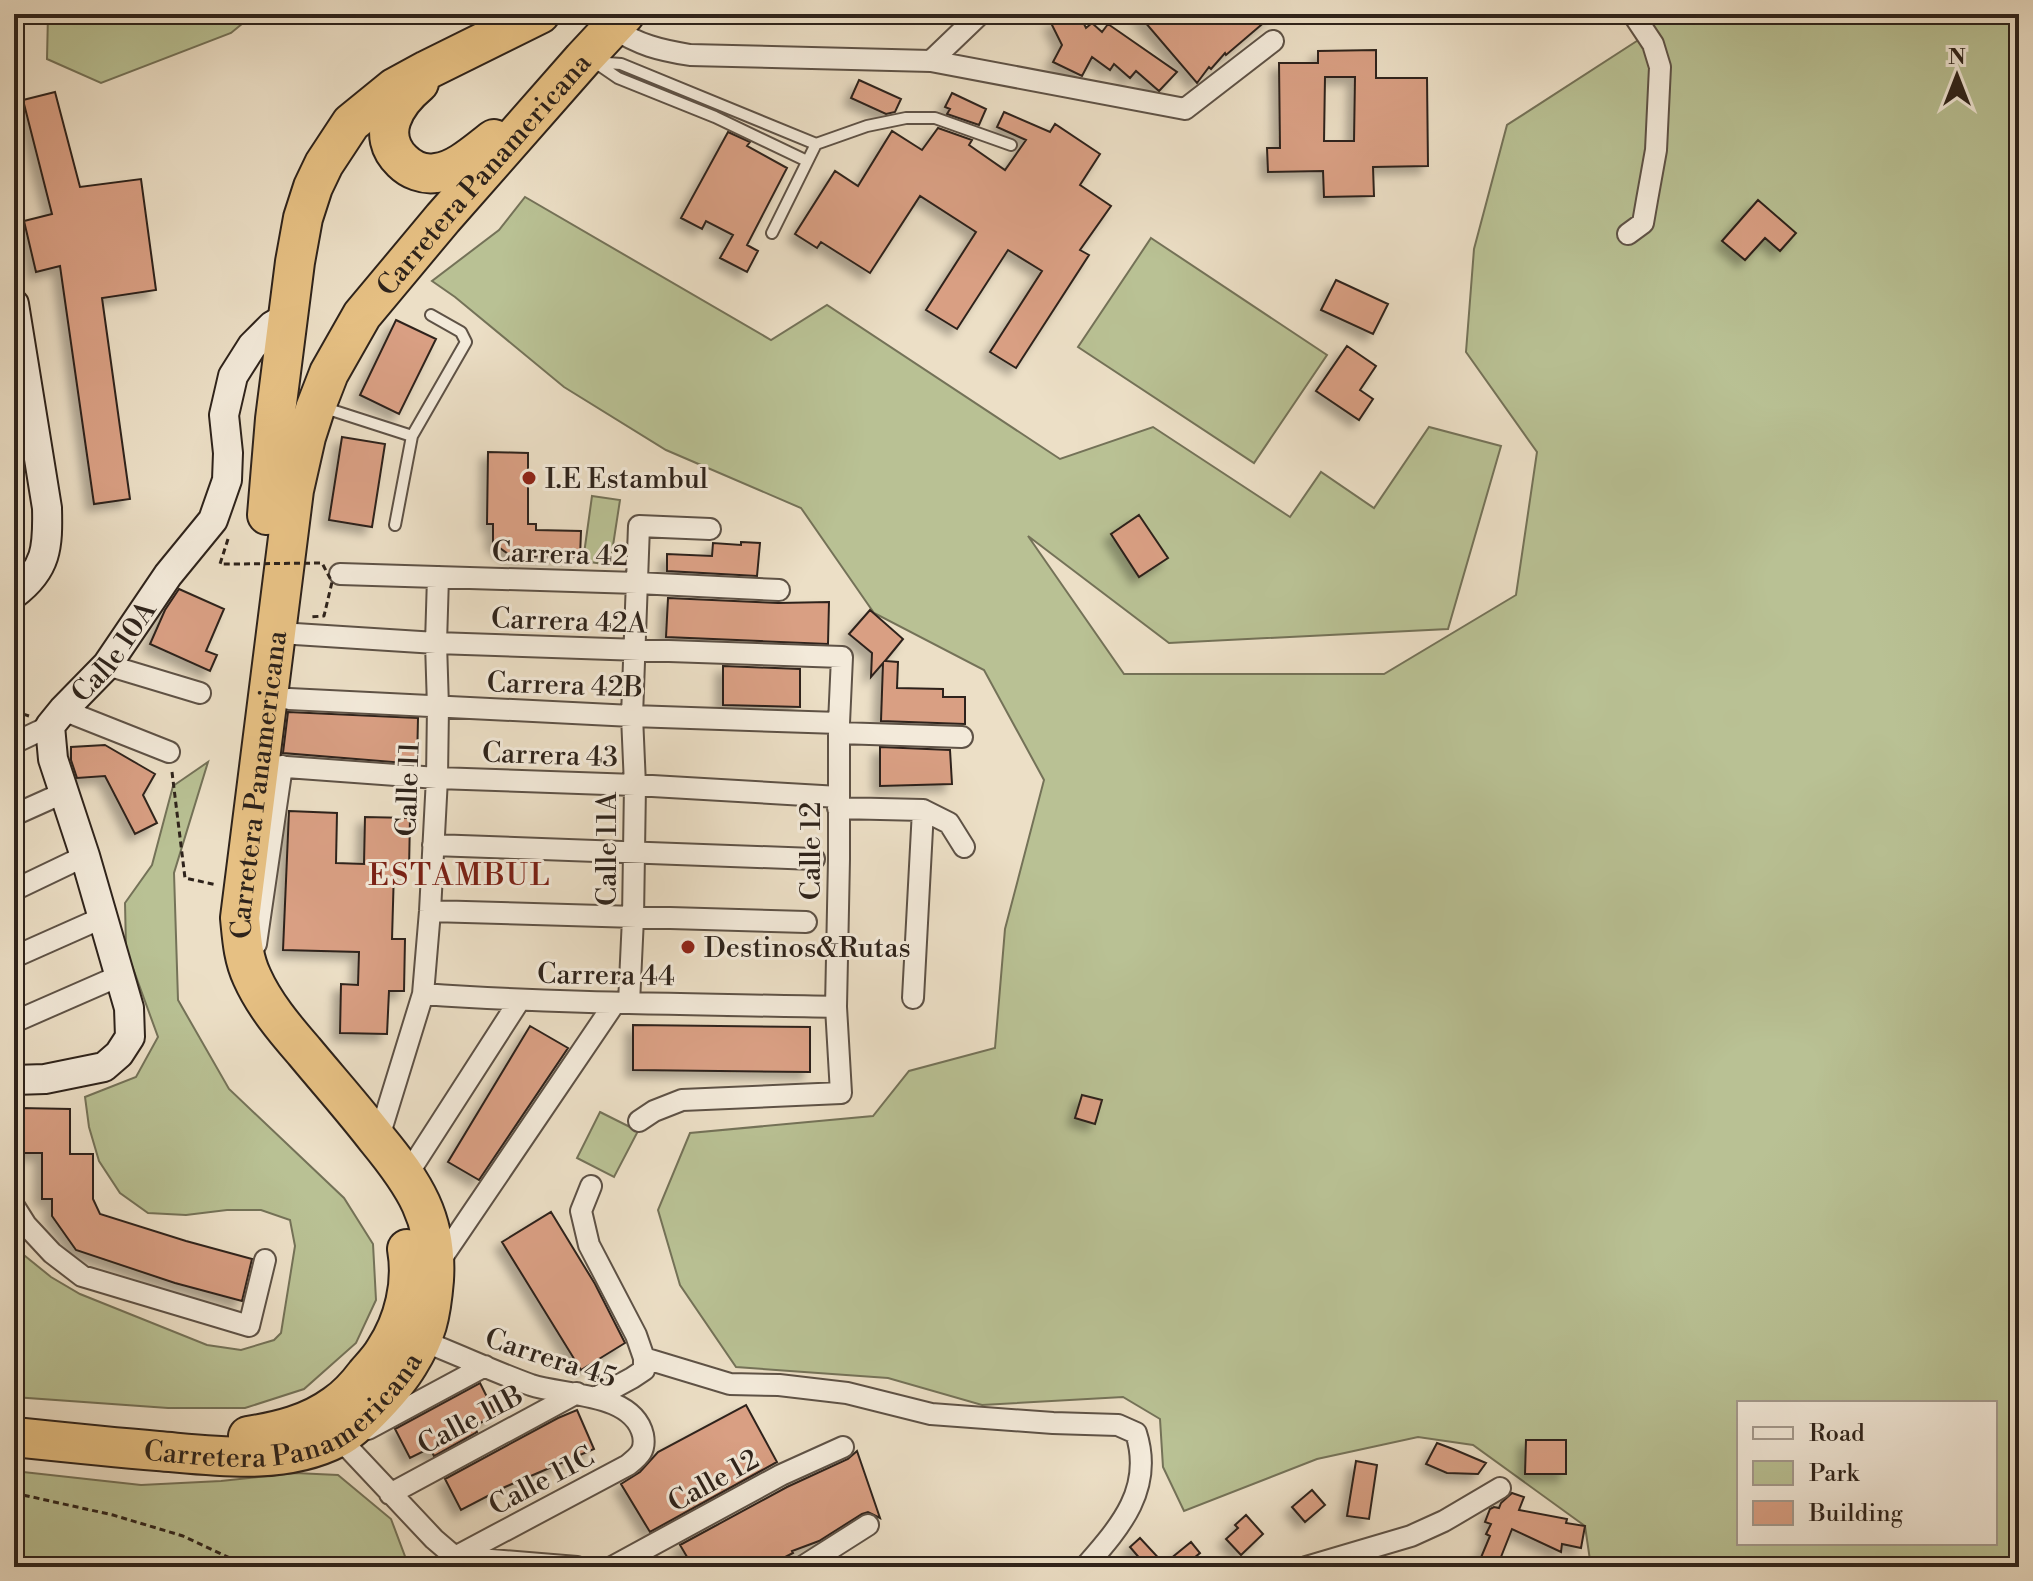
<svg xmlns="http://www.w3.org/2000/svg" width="2033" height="1581" font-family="'Libre Bodoni',serif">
<defs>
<filter id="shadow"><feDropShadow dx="-7" dy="7" stdDeviation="4" flood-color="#0004"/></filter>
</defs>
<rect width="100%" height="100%" fill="#ecdfc6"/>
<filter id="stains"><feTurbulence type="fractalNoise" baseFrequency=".0025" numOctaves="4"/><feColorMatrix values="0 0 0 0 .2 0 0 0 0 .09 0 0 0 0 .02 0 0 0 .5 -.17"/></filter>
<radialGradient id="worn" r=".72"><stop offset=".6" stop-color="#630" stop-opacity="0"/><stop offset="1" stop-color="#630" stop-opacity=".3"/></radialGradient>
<path fill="#b9c194" stroke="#747258" stroke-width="2" fill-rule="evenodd" d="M48 14H254L231 33 101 83 47 59Z
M1645 14H2019V1567H1591L1585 1526 1473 1445 1418 1437 1317 1459 1184 1511 1163 1467 1160 1419 1123 1397 982 1405 888 1378 736 1367 680 1285 658 1210 690 1133 873 1116 909 1071 995 1048 1005 929 1044 780 984 670 874 613 801 508 666 450 564 387 455 297 432 281 499 230 525 197 771 340 827 305 1060 459 1153 427 1290 517 1321 472 1374 508 1429 427 1501 446 1448 629 1169 643 1028 536 1124 674H1384L1516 595 1537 452 1466 352 1474 249 1507 125 1643 37ZM1739 1403H1995V1543H1739Z
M1151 238 1327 355 1254 463 1078 347Z
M592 496 620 500 610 565 583 561Z
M208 762 174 873 178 1000 229 1089 344 1198 373 1244 376 1300 356 1343 304 1389 245 1408H168L14 1397V1247L51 1277 80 1294 207 1345 241 1350 274 1340 281 1333 295 1246 290 1220 261 1210H227L186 1215 148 1213 120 1193 99 1161 89 1127 85 1097 136 1077 158 1037 126 949 125 903 152 865 173 786Z
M600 1112 638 1131 614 1177 577 1158Z
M14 1471 141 1485 221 1481 295 1473 338 1475 391 1519 409 1567H14Z"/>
<path fill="#d99f83" stroke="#2e231b" stroke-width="2" fill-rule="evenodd" filter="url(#shadow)" d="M1070 14H1079L1086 28 1092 23 1102 32 1108 24 1177 72 1159 91 1136 71 1130 78 1114 64 1110 70 1092 57 1082 76 1053 62 1062 45 1051 23Z
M1138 14H1274L1226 55 1225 53 1211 69 1209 67 1197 83Z
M1376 50V78H1427L1428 166 1373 167 1374 196 1324 197 1323 171 1268 172 1267 148H1280L1279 63H1318V51ZM1325 77H1355L1354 141H1324Z
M859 80 901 99 895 112 886 114 851 98Z
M55 92 80 187 141 179 156 290 102 298 130 499 94 504 60 266 36 272 24 221 52 214 23 100Z
M952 93 986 109 979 125 947 114 950 109 945 107Z
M1004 112 1050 132 1055 124 1100 154 1080 185 1111 206 1080 250 1089 255 1016 368 990 352 1042 271 1008 250 957 329 926 310 976 232 920 196 870 273 821 242 817 248 795 234 835 171 858 186 892 131 922 150 938 128 972 140 969 145 1005 170 1026 140 997 127Z
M728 132 750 142 747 146 787 168 747 245 758 251 747 272 720 258 733 235 706 221 702 229 681 218Z
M1758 200 1796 233 1780 251 1765 238 1745 260 1722 241Z
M1336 280 1388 304 1373 334 1321 310Z
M396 320 436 339 399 414 360 395Z
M1347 346 1376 366 1360 390 1373 399 1359 420 1316 391Z
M342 437 385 444 372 527 329 520Z
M488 452 528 453V524H536V530L581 531 580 557 511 556 493 543V524H487Z
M1139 515 1168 558 1139 577 1111 534Z
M741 542 760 543 757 576 667 571V554L712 556 713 543 741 545Z
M179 589 224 609 206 651 217 655 210 671 150 644 165 610Z
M668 598 778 603 829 602 828 644 666 637Z
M870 610 903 639 885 661 898 662 897 688 943 689V697H965V724L881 721 883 663 871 677 872 653 849 634Z
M723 666 800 669V707L723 705Z
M288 712 418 718 417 764 283 753Z
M105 745 155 774 143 795 157 823 135 834 105 776 77 778 71 760V747Z
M880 747 950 750 952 784 880 786Z
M289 811 337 813 336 863 364 864 365 817 410 818 409 870H394L392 939H405L404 991H389L387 1034 340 1033 341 984 358 985 359 952 283 950Z
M633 1025 810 1027V1072L633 1070Z
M530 1026 568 1048 479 1180 448 1162Z
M1082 1095 1102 1100 1095 1124 1075 1118Z
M20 1108 70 1109V1154H93V1199L100 1214 186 1241 252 1259 242 1301 175 1283 76 1250 52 1216V1199H42V1153H19Z
M551 1212 595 1284 625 1343 581 1370 502 1242Z
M480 1383 496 1415 474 1426 477 1432 434 1456 430 1448 410 1458 395 1429Z
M746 1405 777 1462 650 1532 621 1484 640 1472 658 1452Z
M577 1410 594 1449 505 1487 461 1510 445 1479 558 1418Z
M1526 1440H1566V1474H1525Z
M1437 1443 1453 1449 1486 1463 1478 1474 1447 1473 1426 1464Z
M857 1451 880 1518 868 1512 862 1514 819 1541 792 1551 793 1553 766 1567H693L680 1545 787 1487 848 1459Z
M1356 1461 1377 1465 1369 1519 1347 1516Z
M1312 1490 1325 1505 1305 1522 1292 1507Z
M1512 1493 1524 1497 1519 1510 1567 1519 1566 1523 1585 1526 1581 1548 1562 1544 1561 1552 1512 1529 1497 1567H1477L1490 1536 1486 1534 1491 1524 1485 1522 1490 1509 1494 1507 1499 1508 1501 1503Z
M1246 1515 1263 1534 1241 1555 1226 1539 1238 1528 1235 1525Z
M1140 1538 1164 1564 1191 1542 1200 1553 1183 1567H1147L1130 1547Z"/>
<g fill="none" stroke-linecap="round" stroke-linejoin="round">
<defs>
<path id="lane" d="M594 62 621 64 816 144
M599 65 618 78 715 117 807 161
M772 233 816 144 867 126 906 118H935L1011 145
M322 407 412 436 395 525
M412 436 466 342 461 332 431 315"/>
<path id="street" d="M613 28C639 45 659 50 690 55L931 61 1185 109 1273 41
M931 61 980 14
M1628 234 1643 223 1647 200 1656 150 1660 67 1653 44 1633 14
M340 574 637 583 779 590
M295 634 436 643 842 657 839 723V859L836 1007 841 1093 682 1100 654 1111 639 1121
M107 665 200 693
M289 699 632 716 839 723
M63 710 169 752
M839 733 962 737
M14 743 50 726
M259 765 437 778 635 785 839 797
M838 808 923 810 949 823 964 847
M14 815 63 793
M433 845 814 859
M14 890 85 856
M430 911 806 922
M256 944 282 766
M14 957 104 917
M423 994C561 1004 698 1004 836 1007
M913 998 923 810
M629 1003 633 918 635 785 632 716 639 526 710 529
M14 1022 119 976
M378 1140 423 994 430 911 437 778 438 707 436 643 438 577
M407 1175 519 1001
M591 1186 581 1211 589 1245 636 1335 644 1358V1370L632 1378 597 1397
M14 1206 26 1225 52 1253 82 1276 249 1326 265 1260
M437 1265 614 1004
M423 1341C459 1355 495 1372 531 1385 564 1396 633 1392 643 1435 646 1451 639 1456 628 1465L455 1557
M644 1358 730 1384 779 1385 847 1393 931 1414 1053 1423 1118 1425 1136 1433C1154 1489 1120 1527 1085 1567
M368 1429 485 1366
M339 1438 434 1539 455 1557 577 1567
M390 1494 577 1393
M612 1567 781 1475 843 1447
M802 1567 868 1525
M1306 1567 1411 1536 1444 1521 1500 1488"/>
<g id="secondary">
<path d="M14 304 47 508C48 547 47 569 14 594"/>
<path id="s1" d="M14 1080 45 1079 104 1067 119 1054 130 1037 129 1008 85 856 53 759 50 726 63 710 107 665 168 575 213 520 227 480 228 453 224 415 233 376 252 346 272 326 286 318"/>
</g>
<g id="highway">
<path d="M419 83C395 103 375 135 402 161 411 170 424 175 436 173 457 171 478 151 494 139"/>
<path d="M267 515 275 419 295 262 303 218 313 187 324 164 351 123 394 88 427 70 540 14"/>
<path d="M248 1436C279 1431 309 1424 335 1405 347 1397 357 1386 366 1374 372 1367 380 1359 385 1350 404 1321 413 1283 407 1249"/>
<path id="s2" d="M14 1437C62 1442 110 1447 158 1451 216 1456 283 1466 337 1438 357 1428 396 1385 408 1365 427 1335 431 1316 434 1280 438 1219 414 1184 377 1139 354 1109 328 1080 304 1051 284 1028 264 1004 252 977 243 958 242 938 240 918L294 490 306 437 315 409 329 373 362 315 443 218 583 59 625 14"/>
</g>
</defs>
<use href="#lane" stroke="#5e5246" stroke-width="14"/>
<use href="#street" stroke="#5e5246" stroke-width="24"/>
<use href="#secondary" stroke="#2e231b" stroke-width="32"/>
<use href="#highway" stroke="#2e231b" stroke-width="42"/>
<path stroke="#2e231b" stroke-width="3" stroke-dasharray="6 4" stroke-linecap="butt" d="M228 539 220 564H234
M14 711 29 716
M172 772 185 878 217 885
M14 1493 113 1515 183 1536 249 1567"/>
<use href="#lane" stroke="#f3eada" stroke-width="10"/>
<use href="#street" stroke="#f3eada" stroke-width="20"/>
<use href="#secondary" stroke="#f3eada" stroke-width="28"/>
<use href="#highway" stroke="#e6c083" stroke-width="38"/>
<path stroke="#2e231b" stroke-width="3" stroke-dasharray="6 4" stroke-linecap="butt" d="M234 564 322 563 332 582 324 616 309 617"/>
</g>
<g fill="#8f2418" stroke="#f3eada" stroke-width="3">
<circle cx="529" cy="478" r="8"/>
<circle cx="688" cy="947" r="8"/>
</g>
<g text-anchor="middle" stroke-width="6" stroke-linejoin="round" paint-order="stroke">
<g font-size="28" fill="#2e231b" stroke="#f3eada">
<text dy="10" stroke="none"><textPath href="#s2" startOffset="1748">Carretera Panamericana</textPath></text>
<text transform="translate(560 553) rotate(2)" y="10">Carrera 42</text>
<text transform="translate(569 620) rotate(2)" y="10">Carrera 42A</text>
<text dy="10" stroke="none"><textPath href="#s1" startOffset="552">Calle 10A</textPath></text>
<text transform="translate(565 684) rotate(2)" y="10">Carrera 42B</text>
<text transform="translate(550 754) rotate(2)" y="10">Carrera 43</text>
<text dy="10" stroke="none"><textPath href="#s2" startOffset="1076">Carretera Panamericana</textPath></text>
<text transform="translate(407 789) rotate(-88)" y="10">Calle 11</text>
<text transform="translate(606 849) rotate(-90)" y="10">Calle 11A</text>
<text transform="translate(810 851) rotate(-90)" y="10">Calle 12</text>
<text transform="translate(606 974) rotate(1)" y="10">Carrera 44</text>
<text transform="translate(551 1357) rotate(18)" y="10">Carrera 45</text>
<text dy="10" stroke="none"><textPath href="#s2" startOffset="286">Carretera Panamericana</textPath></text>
<text transform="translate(470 1419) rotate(-28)" y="10">Calle 11B</text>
<text transform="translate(541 1480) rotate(-28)" y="10">Calle 11C</text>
<text transform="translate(713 1480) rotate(-29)" y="10">Calle 12</text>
</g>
<g font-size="28" fill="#2e231b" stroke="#f3eada" text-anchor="start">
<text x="545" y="488">I.E Estambul</text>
<text x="704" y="957">Destinos&amp;Rutas</text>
</g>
<g font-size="30" letter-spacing="2" fill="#7a1f14" stroke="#f3eada">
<text x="460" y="885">ESTAMBUL</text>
</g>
</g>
<rect width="2033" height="1581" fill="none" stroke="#ecdfc6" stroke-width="48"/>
<rect x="16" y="16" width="2001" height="1549" fill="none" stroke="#2e231b" stroke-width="4"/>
<rect x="24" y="24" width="1985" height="1533" fill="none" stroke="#2e231b" stroke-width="2"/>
<rect x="1737" y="1401" width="260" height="144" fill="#f3eada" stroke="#a49a8e" stroke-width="2"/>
<rect x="1753" y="1427" width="40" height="12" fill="#f3eada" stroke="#a49a8e" stroke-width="2"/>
<text x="1809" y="1441" font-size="24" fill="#2e231b">Road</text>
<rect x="1753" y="1461" width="40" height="24" fill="#b9c194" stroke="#a49a8e" stroke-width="2"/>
<text x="1809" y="1481" font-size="24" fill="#2e231b">Park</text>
<rect x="1753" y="1501" width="40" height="24" fill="#d99f83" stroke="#a49a8e" stroke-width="2"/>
<text x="1809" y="1521" font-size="24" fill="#2e231b">Building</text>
<g transform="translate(1957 76)" stroke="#f3eada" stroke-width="6" paint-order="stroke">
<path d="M0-6L14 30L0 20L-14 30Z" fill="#2e231b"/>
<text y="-12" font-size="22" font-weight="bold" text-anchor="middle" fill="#2e231b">N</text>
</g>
<rect width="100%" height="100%" filter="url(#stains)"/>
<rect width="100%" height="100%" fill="url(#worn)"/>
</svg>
